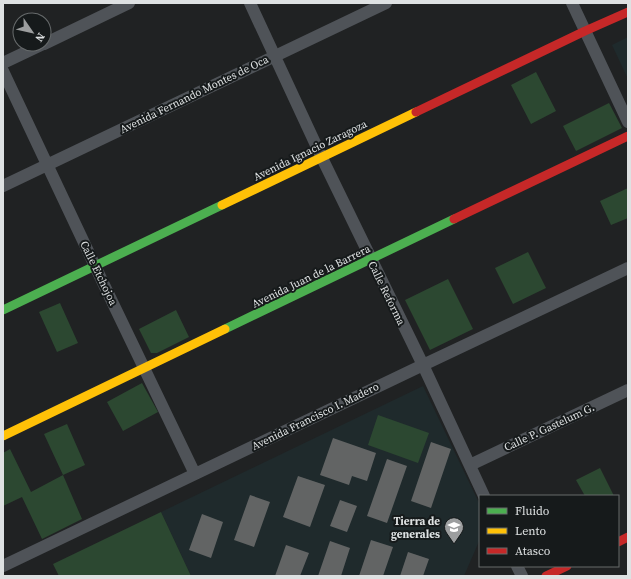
<svg xmlns="http://www.w3.org/2000/svg" width="631" height="579" font-family="'Source Serif 4',serif">
<rect width="100%" height="100%" fill="#202223"/>
<path fill="#1f2a2c" d="M628 37V79L612 45Z
M423 386 480 505V539L464 576H191L161 512Z"/>
<path fill="#2c4831" d="M536 72 556 111 531 124 511 85Z
M609 103 622 128 576 151 563 126Z
M628 188V218L611 225 600 201Z
M528 252 546 288 513 304 495 268Z
M448 279 473 329 430 350 405 300Z
M60 303 78 343 57 352 39 312Z
M176 310 189 337 157 353H151L139 329Z
M142 383 158 412 123 431 107 402Z
M378 415 429 433 418 463 368 445Z
M67 424 85 465 63 475 82 519 42 539 22 497 3 506V453L10 449 31 492 63 475 44 434Z
M600 468 614 496H585L576 480Z
M161 512 191 576H59L53 564Z"/>
<path fill="#626464" d="M333 438 376 453 367 481 352 476 349 485 320 475Z
M431 442 451 449 431 508 411 501Z
M387 459 407 466 387 523 367 516Z
M298 476 325 485 310 527 283 517Z
M250 495 270 502 254 547 234 540Z
M340 500 357 506 347 532 330 526Z
M202 514 223 522 211 558 189 550Z
M371 540 393 547 383 576H359Z
M330 541 350 548 341 576H318Z
M286 545 309 553 300 576H275Z
M408 552 429 559 423 576H400Z"/>
<g fill="none" stroke-linecap="round" stroke-linejoin="round">
<path stroke="#4f5358" stroke-width="12" d="M250 3 322 158 423 365 484 496
M572 3 628 122
M44 44 129 3
M3 63 43 44
M3 71 95 266 195 474
M3 186 386 3
M470 465 628 390
M3 566 423 365 628 268
M517 566 522 576"/>
<path stroke="#4caf50" stroke-width="9" d="M3 310 222 205
M225 329 454 219"/>
<path stroke="#ffc107" stroke-width="9" d="M222 205 416 112
M3 436 225 329"/>
<path stroke="#c62828" stroke-width="9" d="M416 112 585 31 628 12
M454 219 628 136
M618 542 628 537
M546 576 567 566"/>
</g>
<defs>
<symbol id="school-pin" viewBox="-11 -11 22 30"><path d="M0 17L-7.5 6A9.5 9.5 0 1 1 7.5 6Z" fill="#9c9e9f" stroke="#161a1b"/><path d="M0-5L7-2L0 1L-7-2ZM-4 1L0 2.5L4 1V4Q0 6-4 4Z" fill="#fff"/></symbol>
</defs>
<g fill-rule="evenodd">
<use href="#school-pin" x="443" y="516" width="22" height="30"/>
</g>
<g text-anchor="middle" stroke-width="4" stroke-linejoin="round" paint-order="stroke">
<g font-size="11" fill="#dee1e2" stroke="#161a1b">
<text transform="translate(194 94) rotate(-26)" y="4">Avenida Fernando Montes de Oca</text>
<text transform="translate(310 150) rotate(-26)" y="4">Avenida Ignacio Zaragoza</text>
<text transform="translate(99 273) rotate(64)" y="4">Calle Etchojoa</text>
<text transform="translate(311 276) rotate(-26)" y="4">Avenida Juan de la Barrera</text>
<text transform="translate(387 293) rotate(64)" y="4">Calle Reforma</text>
<text transform="translate(315 416) rotate(-26)" y="4">Avenida Francisco I. Madero</text>
<text transform="translate(549 427) rotate(-25)" y="4">Calle P. Gastelum G.</text>
</g>
<g font-size="11" font-weight="bold" fill="#dee1e2" stroke="#161a1b" text-anchor="end">
<text x="440" y="525">Tierra de<tspan x="440" dy="13">generales</tspan></text>
</g>
</g>
<rect width="631" height="579" fill="none" stroke="#dee1e2" stroke-width="8"/>
<rect x="479" y="495" width="140" height="72" fill="#161a1b" stroke="#666a6b"/>
<rect x="487" y="508" width="20" height="6" fill="#4caf50" stroke="#666a6b"/>
<text x="515" y="515" font-size="12" fill="#dee1e2">Fluido</text>
<rect x="487" y="528" width="20" height="6" fill="#ffc107" stroke="#666a6b"/>
<text x="515" y="535" font-size="12" fill="#dee1e2">Lento</text>
<rect x="487" y="548" width="20" height="6" fill="#c62828" stroke="#666a6b"/>
<text x="515" y="555" font-size="12" fill="#dee1e2">Atasco</text>
<g transform="translate(32 32) rotate(124)"><circle r="19" fill="#161a1b" stroke="#666a6b"/>
<path d="M0-3L7 15L0 10L-7 15Z" fill="#9c9e9f"/>
<text y="-6" font-size="11" font-weight="bold" text-anchor="middle" fill="#dee1e2">N</text>
</g>
</svg>
